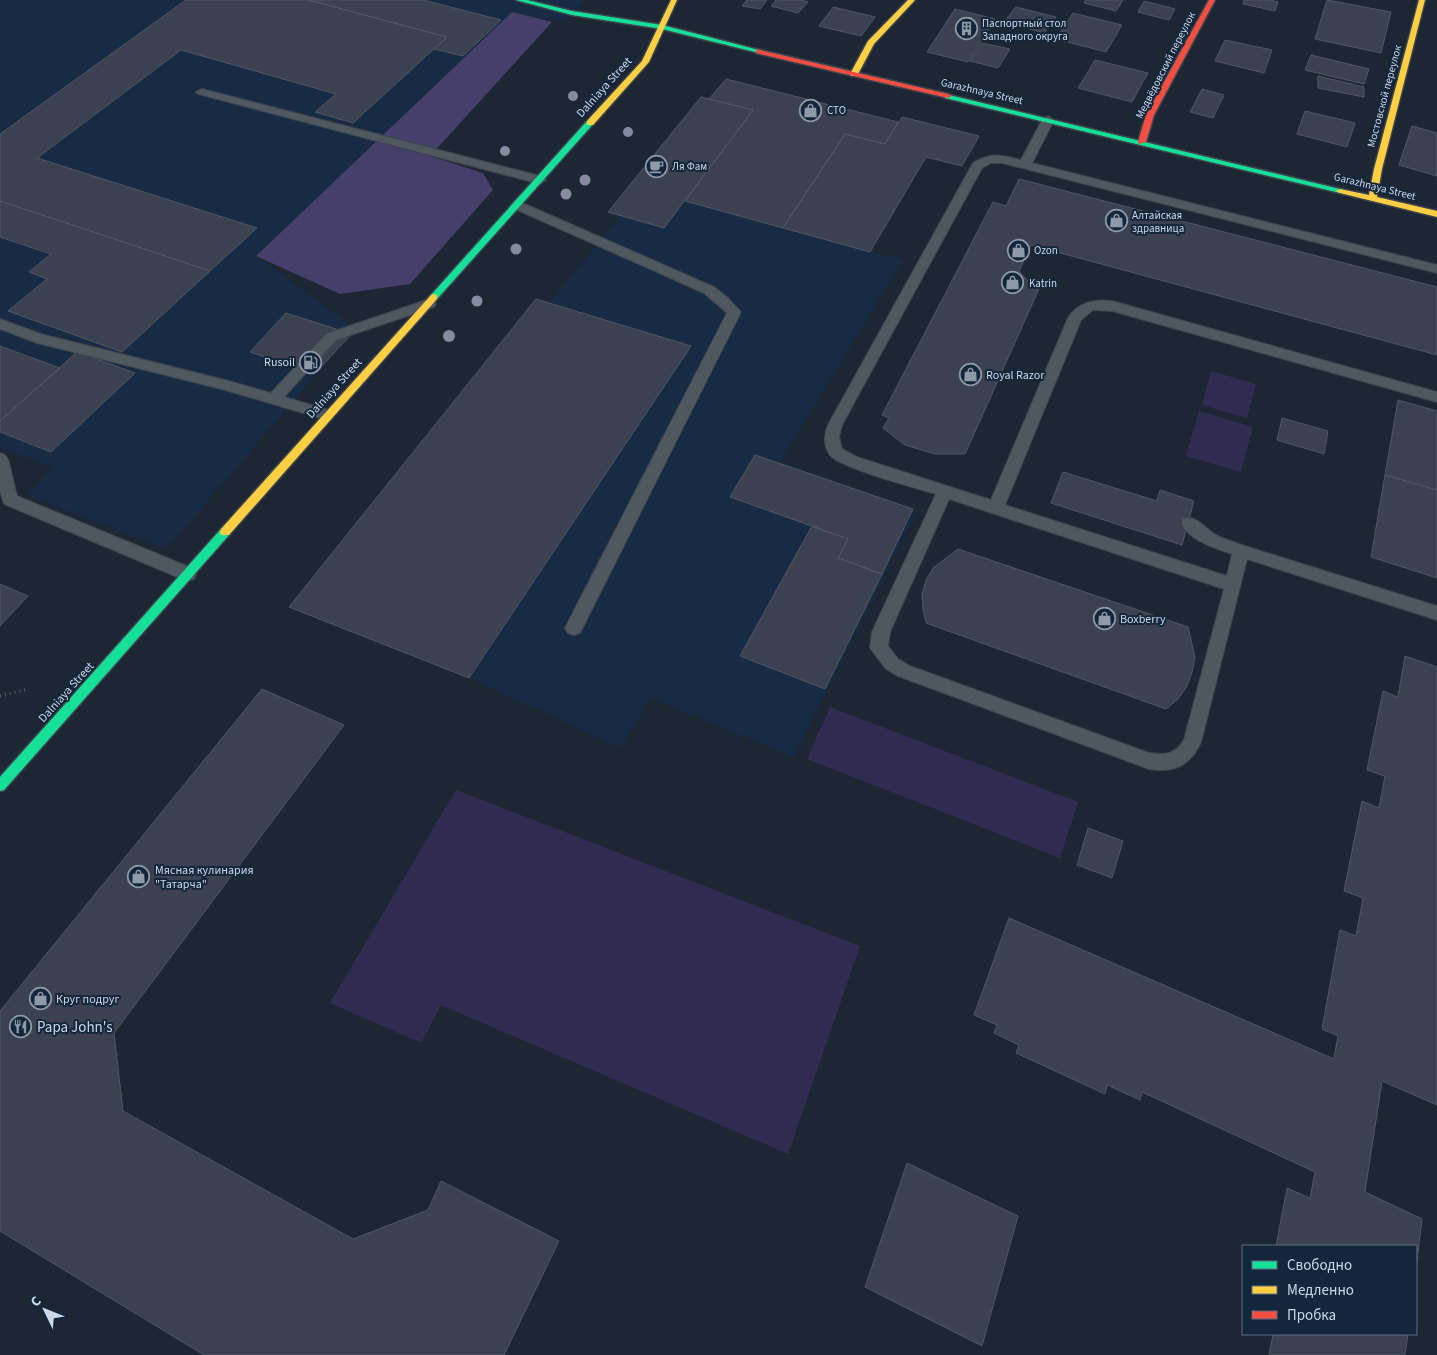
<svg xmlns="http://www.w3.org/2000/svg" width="1437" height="1355" font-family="'Source Sans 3',sans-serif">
<rect width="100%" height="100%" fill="#1d2733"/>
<path fill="#172b44" d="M0 0H585L564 22 512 12 256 256 356 329 166 549 27 495 53 468 0 447Z
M685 201 903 260 781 461 917 510 794 757 650 698 621 748 469 678 289 607 536 299 549 303 621 216 664 228Z"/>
<path fill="#322b51" d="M1211 371 1256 384 1247 418 1202 405Z
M1199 411 1253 427 1241 472 1186 456Z
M830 707 1078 802 1060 858 807 759Z
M456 790 860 946 788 1154 441 1005 421 1043 330 1003Z"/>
<path fill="#473f6b" d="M512 12 552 22 430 156 483 173 493 190 410 284 340 294 256 256Z"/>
<path fill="#3b4150" stroke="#515662" d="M186 0H308L447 37 353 123 315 112 336 94 181 50 37 158 257 228 210 271 0 201V134Z
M308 0H423L501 20 463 56 434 49 447 37Z
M747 0H767L760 9 742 6Z
M776 0H801L808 2 798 13 771 6Z
M1086 0H1123L1116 11 1084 3Z
M1244 0H1270L1278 2 1275 11 1243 4Z
M1327 0 1391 12 1381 53 1315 39Z
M1144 1 1175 9 1169 20 1138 12Z
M833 7 875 17 861 36 819 26Z
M1016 7 1056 17 1044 33 1004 22Z
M955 9 995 19 968 62 927 52Z
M1073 13 1122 25 1106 52 1056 39Z
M1225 40 1272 50 1264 73 1215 61Z
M982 43 1010 49 998 68 970 61Z
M1311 55 1369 69 1364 84 1305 70Z
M1095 60 1148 73 1132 102 1078 88Z
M1318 76 1364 87V97L1318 88Z
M726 79 898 122 885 144 845 134 783 228 685 201 753 110 709 99Z
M1202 89 1224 95 1213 118 1190 112Z
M701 97 753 110 664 228 608 212Z
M1305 111 1355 123 1347 147 1297 134Z
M902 117 979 136 962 166 926 157 870 252 783 228 845 134 885 144Z
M1412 126 1437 133V176L1399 165Z
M1019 179 1437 287V355L1031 245 1019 271 1034 288 1039 289 965 454H935L905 445 883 428 889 418 882 415 993 202 1006 206Z
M0 201 121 241 210 271 122 352 8 311 47 279 29 272 51 254 0 237Z
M536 299 691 346 469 678 289 607Z
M286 313 352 334 314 374 250 352Z
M0 346 60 368 0 421Z
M77 352 135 373 51 452 0 432V421Z
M1398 400 1437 411V490L1385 475Z
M1282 418 1328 431 1324 454 1277 440Z
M755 455 913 509 882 574 838 558 848 539 730 497Z
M1063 472 1157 501 1160 490 1194 501 1182 545 1051 503Z
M1385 475 1437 490V578L1371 557Z
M812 526 848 539 838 558 882 574 825 689 740 656Z
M958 549 1188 627 1195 658 1192 672 1187 686 1178 699 1166 709 926 623 923 609 922 594 926 580 933 568Z
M0 584 28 596 0 626Z
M1405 656 1437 667V1105L1382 1081 1365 1192 1422 1219 1416 1270V1246H1276L1287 1188 1310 1198 1315 1172 1142 1092 1140 1100 1107 1085 1105 1094 1016 1053 1019 1045 994 1033 997 1025 974 1015 1009 918 1334 1059 1338 1036 1322 1029 1340 930 1356 936 1363 898 1344 891 1362 801 1379 808 1385 776 1367 770 1383 691 1398 697Z
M262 689 344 725 114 1033 123 1111 353 1239 428 1210 441 1181 559 1241 504 1355H204L0 1231V1011Z
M1088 828 1123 841 1112 878 1077 865Z
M907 1163 1018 1216 982 1346 865 1287Z
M1273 1334H1408L1405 1355H1269Z"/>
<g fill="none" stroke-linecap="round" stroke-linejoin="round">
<defs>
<path id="lane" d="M202 89 544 177 546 180 540 184 198 94 196 92Z
M1048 116 1054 120 1032 163 1437 265V273L1002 163H991L982 168 842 425 839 437 842 449 857 457 991 500 1068 318C1078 302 1094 299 1112 301L1437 392V402L1112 311 1093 310 1081 320 1005 505 1227 576 1232 554C1215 548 1190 541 1181 523L1183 519C1198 514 1206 531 1218 536 1227 540 1236 543 1245 546L1437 606V620L1247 559 1201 742C1190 766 1174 773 1149 769L898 676 886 669 870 648 872 632 936 494C916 488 840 468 830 455 823 445 824 435 828 425L973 163C991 152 1001 155 1021 160L1042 120ZM949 499 1224 589 1184 740C1174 755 1166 755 1149 753L910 666 898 659 888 646 890 632Z
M518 201 714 287 727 297 741 312 580 633 574 635 568 633 565 628 727 313 704 293 513 208 512 205 513 202Z
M429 299 434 301 436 304 434 307 336 340 284 397 332 411 334 415 332 419 327 420 225 390 37 343 0 329V319L41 334 225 380 271 393 326 334Z
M0 453 5 455 8 459 17 496 194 569 196 574 194 579 188 581 182 579 4 504 0 491Z"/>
<path id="fast" d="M516 0H527L572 11 662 25 763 51 759 53 662 29 572 15Z
M945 94 1340 189 1344 191 1340 193 945 98Z
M587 121 594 123 437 299H431V295Z
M225 528 229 529 230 532 229 535 4 790 0 791V777L221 529Z"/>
<path id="slow" d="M671 0H677L649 62 593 125H587V121L642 61Z
M908 0H915L874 44 857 76H851L850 74 868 41Z
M1419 0H1425L1382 169 1377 197 1437 211V217L1340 193 1336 191 1340 189 1369 195 1374 169Z
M434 294 437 295V299L229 535H221L220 532 221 529 431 295Z"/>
<path id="jam" d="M1209 0H1215L1154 115 1146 142 1139 144 1138 142 1146 115Z
M756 49 948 94 952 96 948 98 756 53Z"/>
</defs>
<use href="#lane" stroke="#3d444f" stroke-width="2"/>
<use href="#fast" stroke="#3d444f" stroke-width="3"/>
<use href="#slow" stroke="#3d444f" stroke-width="3"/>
<use href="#jam" stroke="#3d444f" stroke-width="3"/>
<path stroke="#585f68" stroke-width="3" stroke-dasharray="1 4" stroke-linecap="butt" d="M0 696 28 689"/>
<use href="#lane" fill="#4f575f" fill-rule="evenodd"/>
<use href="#fast" fill="#16e098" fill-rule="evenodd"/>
<use href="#slow" fill="#ffcf43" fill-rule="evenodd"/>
<use href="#jam" fill="#f24e42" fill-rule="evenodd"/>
</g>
<g fill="#888aa2">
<circle cx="573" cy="96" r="5"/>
<circle cx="628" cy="132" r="5"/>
<circle cx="505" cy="151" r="5"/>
<circle cx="585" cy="180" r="5.5"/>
<circle cx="566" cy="194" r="5.5"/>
<circle cx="516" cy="249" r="5.5"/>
<circle cx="477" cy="301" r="5.5"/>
<circle cx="449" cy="336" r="6"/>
</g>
<defs>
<symbol id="building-ring" viewBox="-11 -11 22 22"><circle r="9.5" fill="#14263c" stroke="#8f9aa8" stroke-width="1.5"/><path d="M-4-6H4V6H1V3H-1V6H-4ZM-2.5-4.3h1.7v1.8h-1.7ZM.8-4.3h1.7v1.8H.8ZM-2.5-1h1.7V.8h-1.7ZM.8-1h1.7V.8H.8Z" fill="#8f9aa8"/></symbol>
<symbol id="shop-ring" viewBox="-11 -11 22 22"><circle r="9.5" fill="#14263c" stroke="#8f9aa8" stroke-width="1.5"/><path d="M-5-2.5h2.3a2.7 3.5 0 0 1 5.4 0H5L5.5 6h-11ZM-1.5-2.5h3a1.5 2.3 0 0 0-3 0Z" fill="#8f9aa8"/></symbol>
<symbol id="cafe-ring" viewBox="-11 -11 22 22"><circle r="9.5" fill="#14263c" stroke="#8f9aa8" stroke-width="1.5"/><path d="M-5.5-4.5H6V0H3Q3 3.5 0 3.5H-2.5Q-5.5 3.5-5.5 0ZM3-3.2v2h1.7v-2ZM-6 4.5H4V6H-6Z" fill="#8f9aa8"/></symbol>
<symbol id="fuel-ring" viewBox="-11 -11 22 22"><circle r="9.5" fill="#14263c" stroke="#8f9aa8" stroke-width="1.5"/><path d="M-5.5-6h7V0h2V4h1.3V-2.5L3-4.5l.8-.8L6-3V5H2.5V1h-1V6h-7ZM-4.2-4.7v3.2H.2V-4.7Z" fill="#8f9aa8"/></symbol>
<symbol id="restaurant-ring" viewBox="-11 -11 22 22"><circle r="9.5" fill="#14263c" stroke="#8f9aa8" stroke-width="1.5"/><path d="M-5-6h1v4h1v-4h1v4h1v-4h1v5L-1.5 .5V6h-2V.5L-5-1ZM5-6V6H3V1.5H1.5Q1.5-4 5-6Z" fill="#8f9aa8"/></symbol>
</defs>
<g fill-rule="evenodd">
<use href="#building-ring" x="954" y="16" width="25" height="25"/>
<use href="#shop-ring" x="798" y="98" width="25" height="25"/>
<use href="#cafe-ring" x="644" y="154" width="25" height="25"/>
<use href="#shop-ring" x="1104" y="208" width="25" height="25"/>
<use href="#shop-ring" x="1006" y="238" width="25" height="25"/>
<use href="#shop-ring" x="1000" y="270" width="25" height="25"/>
<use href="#fuel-ring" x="298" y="350" width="25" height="25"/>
<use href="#shop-ring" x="958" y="362" width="25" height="25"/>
<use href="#shop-ring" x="1092" y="606" width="25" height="25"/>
<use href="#shop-ring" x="126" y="864" width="25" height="25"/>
<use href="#shop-ring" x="28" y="986" width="25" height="25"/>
<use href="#restaurant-ring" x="8" y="1014" width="25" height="25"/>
</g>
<g text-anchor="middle" stroke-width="4" stroke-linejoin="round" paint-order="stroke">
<g font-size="11" fill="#cdd8e7" stroke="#14263c" text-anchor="start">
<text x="982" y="27">Паспортный стол<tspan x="982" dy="13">Западного округа</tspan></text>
<text x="827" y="114">СТО</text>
<text x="672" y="170">Ля Фам</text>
<text x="1132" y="219">Алтайская<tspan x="1132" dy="13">здравница</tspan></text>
<text x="1034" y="254">Ozon</text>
<text x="1029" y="287">Katrin</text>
</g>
<g font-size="11" fill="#cdd8e7" stroke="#14263c">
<text transform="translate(1165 65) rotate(-63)" y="4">Медвёдовский переулок</text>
<text transform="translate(982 91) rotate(13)" y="4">Garazhnaya Street</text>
<text transform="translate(1384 96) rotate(-75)" y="4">Мостовской переулок</text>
<text transform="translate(1375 186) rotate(14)" y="4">Garazhnaya Street</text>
</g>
<g font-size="12" fill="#cdd8e7" stroke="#14263c">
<text transform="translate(604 87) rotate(-48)" y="4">Dalniaya Street</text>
<text transform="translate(334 388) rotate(-48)" y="4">Dalniaya Street</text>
<text transform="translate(66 692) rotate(-48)" y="4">Dalniaya Street</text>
</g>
<g font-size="12" fill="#cdd8e7" stroke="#14263c" text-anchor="start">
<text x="295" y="366" text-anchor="end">Rusoil</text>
<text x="986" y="379">Royal Razor</text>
<text x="1120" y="623">Boxberry</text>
<text x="155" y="874">Мясная кулинария<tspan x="155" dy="14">"Татарча"</tspan></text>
<text x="56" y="1003">Круг подруг</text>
</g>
<g font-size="15" fill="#cdd8e7" stroke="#14263c" text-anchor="start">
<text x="37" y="1032">Papa John's</text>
</g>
</g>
<rect x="1242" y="1245" width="175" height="90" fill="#14263c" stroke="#5e6d80"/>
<rect x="1252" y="1261" width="25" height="8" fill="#16e098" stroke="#5e6d80"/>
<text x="1287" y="1270" font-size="15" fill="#cdd8e7">Свободно</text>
<rect x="1252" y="1286" width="25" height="8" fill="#ffcf43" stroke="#5e6d80"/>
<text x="1287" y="1295" font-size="15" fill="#cdd8e7">Медленно</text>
<rect x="1252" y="1311" width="25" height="8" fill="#f24e42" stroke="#5e6d80"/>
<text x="1287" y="1320" font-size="15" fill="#cdd8e7">Пробка</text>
<g transform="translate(45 1310) rotate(313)" stroke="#14263c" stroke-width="4" paint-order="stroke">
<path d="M0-4L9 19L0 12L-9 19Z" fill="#cdd8e7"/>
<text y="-8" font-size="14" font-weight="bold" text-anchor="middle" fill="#cdd8e7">С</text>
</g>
</svg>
